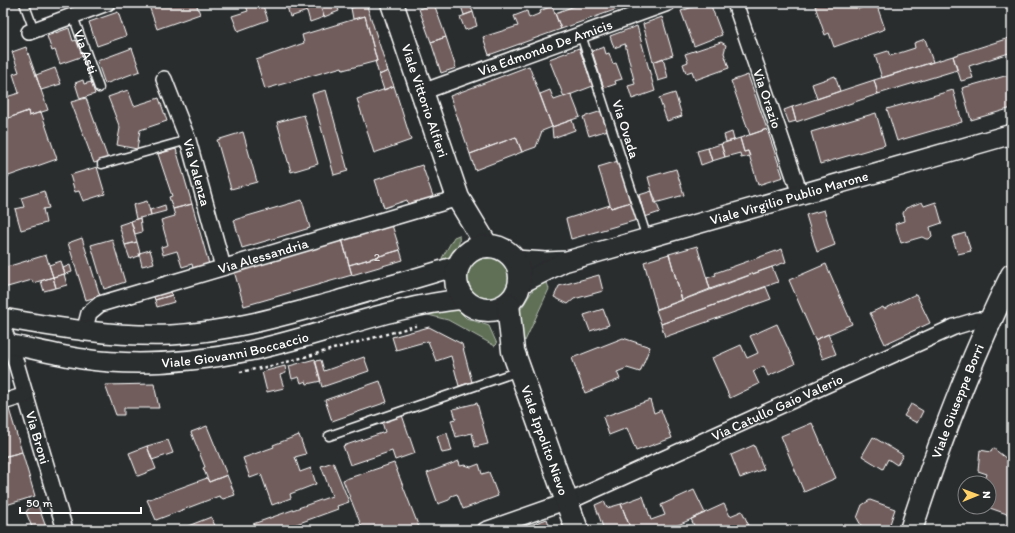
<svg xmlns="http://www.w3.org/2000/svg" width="1015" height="533" font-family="Itim,sans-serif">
<rect width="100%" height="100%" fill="#2a2d2e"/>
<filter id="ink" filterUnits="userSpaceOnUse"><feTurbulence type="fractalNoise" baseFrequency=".025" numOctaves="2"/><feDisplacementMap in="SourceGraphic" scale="8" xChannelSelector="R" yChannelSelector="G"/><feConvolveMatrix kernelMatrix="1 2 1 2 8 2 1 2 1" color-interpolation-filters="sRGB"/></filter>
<g filter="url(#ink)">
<path fill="#5f6f57" stroke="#afb7ab" d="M459 235C461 248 454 256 443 262L442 258 454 237Z
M465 279a23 23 0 1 1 46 0a23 23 0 1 1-46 0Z
M546 279 549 289 525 341 521 335 516 317 534 288Z
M457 309 466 318 489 326 497 344 495 346 448 320 428 315 427 311Z"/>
<path fill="#705d5c" stroke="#fff" d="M148 3H196L200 14 157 29Z
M245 3H262L268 20 238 31 232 16 248 11Z
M286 3H319L324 17 310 22 307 11 290 17Z
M330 3H336L339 11 324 17 321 6Z
M349 3H366L351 8Z
M366 3 388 71 379 75 375 61H377L365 16 353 19 351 8Z
M460 3H469L473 12 464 15Z
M583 3H621L623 7 561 29 555 13Z
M704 3H710L722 35 694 46 681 11Z
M822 3H856L858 9 876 3 885 29 834 47 829 33 825 35 815 6Z
M434 4 446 37 431 42 419 9Z
M552 6 561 29 489 55 483 37 518 26 514 16 527 11 529 18 541 13 540 11Z
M118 12 126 36 97 46 89 22Z
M473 12 477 26 465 30 460 17Z
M365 16 377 61 343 70 342 67 265 89 256 60 304 43 302 35Z
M662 17 673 55 653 62 643 24Z
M637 26 655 91 632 99 628 86 635 84 625 44 614 48 610 36Z
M69 28 73 41 77 40 83 56 60 64 55 50 52 51 47 36Z
M446 37 456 68 441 73 431 42Z
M1012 37V52L969 66 973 78 961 81 953 56Z
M925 39 933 62 882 78 875 55 888 51 890 56 915 48 914 43Z
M721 42 726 45 724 53 729 68 695 80 692 71 686 73 683 64 688 62 685 54Z
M26 47 48 110 29 116 28 111 3 120V98L19 93 13 74 19 72 12 52Z
M604 47 606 54 609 53 613 64 616 63 622 79 615 81 616 84 604 88 592 51Z
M132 48 140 71 105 84 97 61Z
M579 48 593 86 564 97 549 59Z
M953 56 957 70 878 94 874 80Z
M663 58 668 78 658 81 653 62Z
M529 66 552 127 542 131 536 147 522 152 516 137 470 154 450 96Z
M55 68 61 84 41 90 36 75Z
M388 71 394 86 384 90 379 75Z
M1012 74V108L971 120 962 88Z
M748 75 767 129 750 135 731 81Z
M835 76 840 91 817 99 812 84Z
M83 80 84 84 91 82 95 94 80 99 75 83Z
M874 80 878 94 796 122 792 107Z
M394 86 411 140 374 153 357 99Z
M128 90 134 106 159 98 167 121 140 130 137 149 117 145 120 128 108 97Z
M326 90 348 171 334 175 312 94Z
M550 90 554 100 571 94 580 117 552 127 540 94Z
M953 90 962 122 897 141 887 109Z
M675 93 682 116 667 121 659 98Z
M86 98 108 159 94 163 71 102Z
M792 107 796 121 789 123 784 110Z
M28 111 29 116 41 112 57 159 3 178V120Z
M602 111 608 130 589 136 583 117Z
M876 113 885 145 820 164 811 132Z
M304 115 318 164 291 172 277 122Z
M572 120 575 130 553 138 552 127Z
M767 129 783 177 758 185 748 151 744 152 740 138Z
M243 132 257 182 231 189 217 140Z
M732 132 734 140 726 142 724 135Z
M516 137 522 152 475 170 470 154Z
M740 138 744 152 748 151 750 156 741 158 740 153 725 157 721 144Z
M721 144 725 157 712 161 708 148Z
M708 148 712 161 701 165 697 151Z
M176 149 192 204 173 209 169 197 172 196 158 154Z
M618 161 631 202 611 208 598 167Z
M422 165 434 199 409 207 407 200 384 208 375 180Z
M97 167 105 194 83 201 79 191 75 192 70 175Z
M676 169 684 195 655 203 648 177Z
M44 191 49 208 43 209 46 223 21 230 15 209 24 207 21 198Z
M652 191 660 212 645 217 639 195Z
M302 200 310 228 242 248 234 220Z
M147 201 151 215 136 219 133 205Z
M631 202 637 220 571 239 566 219 610 205 611 208Z
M922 202 924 206 936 202 942 223 930 227 932 236 929 239H926L922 237 901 243 895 224 904 221 903 213 906 208Z
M192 204 209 264 193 268 192 264 182 267 177 251 163 255 161 247 168 245 161 220 175 216 173 209Z
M165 205 166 211 151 215 150 210Z
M824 210 835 245 817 252 806 215Z
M140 218 142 232 135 234 131 221Z
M131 221 137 242 125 245 119 225Z
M392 225 400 250 349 265 342 239Z
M965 233 971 251 958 254 952 237Z
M82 238 100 296 86 300 68 243Z
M112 239 125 282 104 289 91 245Z
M342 239 352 275 244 306 234 271Z
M137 242 140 253 139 256 130 259 125 245Z
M697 246 710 289 682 300 669 254Z
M782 249 786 262 710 289 707 278 716 275 715 273Z
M150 250 154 263 142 266 139 253Z
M400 250 403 260 352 275 349 265Z
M669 254 682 300 657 309 644 262Z
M46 255 53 277 33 283 32 280 4 288 3 268Z
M61 261 65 274 53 277 49 265Z
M826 264 852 324 815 340 789 280Z
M70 265 72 272 65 274 63 268Z
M772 267 778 282 661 324 656 310Z
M64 274 67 285 56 288 53 277Z
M599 275 603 291 574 299 568 304 554 297 559 286Z
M53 277 56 288 44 291 41 281Z
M766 287 771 299 665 337 661 324Z
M170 288 172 295 155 300 153 294Z
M916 294 930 323 885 344 870 313 883 307 884 309Z
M172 295 174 302 157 307 155 300Z
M603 309 609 325 590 331 584 315Z
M777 324 795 364 768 376 764 366 753 371 759 384 730 398 712 358 741 345 747 358 758 353 750 336Z
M429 327 462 344 472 382 459 386 451 356 436 361 428 341 396 350 392 337Z
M828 334 836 354 823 359 815 340Z
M623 338 650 347 640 372 627 368 617 372 620 379 585 393 572 358Z
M364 357 369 371 322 387 315 361 321 360 324 371Z
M315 359 321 381 307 384 306 381 301 383 299 377 292 379 289 366Z
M285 366 286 373 280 375 284 388 267 392 262 372Z
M380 381 387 402 332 421 325 400Z
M154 384 159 408H124V415H116L105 385Z
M650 400 654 413 661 410 672 438 636 451 627 428 609 435 603 417Z
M477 403 488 444 475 447 472 433 456 437 451 420 456 419 453 409Z
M911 404 923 411 917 423 904 416Z
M9 409 22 452 3 457V411Z
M402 415 415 453 395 460 392 451 350 465 343 446 385 432 382 422Z
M812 423 836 478 804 492 781 436Z
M207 426 227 475 209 482 203 468 205 467 191 432Z
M447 433 452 451 442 453 437 436Z
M299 435 306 454 295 457 300 472 311 468 316 484 290 494 291 498 272 505 261 474 250 478 243 458 274 447 273 445Z
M873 437 903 455 897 465 888 459 883 469 862 456Z
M168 440 173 453 152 460 147 446Z
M754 445 764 469 740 478 731 455Z
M147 446 156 469 138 476 129 453Z
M993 448 1012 463V500L1007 514 987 507H989V483H975L977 478 985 480 987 474 978 471 980 450 991 452Z
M22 452 35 496 6 505 3 495V457Z
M459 461 460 466 465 465 471 467 479 464 482 474 489 472 498 496 463 509 457 494 451 496 449 500 438 504 427 473Z
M333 462 349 502 337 506 338 509 280 530H255L253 524 332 496 321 466Z
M394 463 420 530H363L343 480Z
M227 475 235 495 223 499 219 496 156 520 147 500 207 478 209 482Z
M694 490 705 513 667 530H631L621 504 643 496 651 520 665 515 661 505Z
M870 500 895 509 888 530H870L862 527 857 518 862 505Z
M604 501 607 508 621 504 631 530H604L595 505Z
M33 503 38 505 47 530H33L26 512Z
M724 504 730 516 742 511 751 530H696L691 519Z
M211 517 217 530H189L188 526Z
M547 519 551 530H526L525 527Z"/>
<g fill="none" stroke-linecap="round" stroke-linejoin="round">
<defs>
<g id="service">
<path d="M24 3 34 30"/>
<path id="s1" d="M73 16 99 88"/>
<path d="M581 35 647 238"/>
<path d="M102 164 188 140"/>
<path d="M329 436 519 371"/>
</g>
<g id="minor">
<path id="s2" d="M735 3 800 194"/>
<path d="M29 32 107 3"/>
<path id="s3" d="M164 79 188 140 223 267"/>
<path id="s4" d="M422 92 668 3"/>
<path id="s5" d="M3 328 14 356 65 530"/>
<path id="s6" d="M84 332 89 313 100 304 458 198"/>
<path d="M3 402 26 395"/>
<path id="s7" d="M485 530 579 497 954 327 977 320H990"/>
</g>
<g id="tertiary">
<path id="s8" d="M515 260 546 262 567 261 1012 134"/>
<path d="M520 284 562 263"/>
<path d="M3 318C59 328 114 337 171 335 228 332 282 316 337 301 377 289 418 278 459 265"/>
<path id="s9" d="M3 343C30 348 56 355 83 359 138 367 195 362 249 351 321 336 390 306 464 299"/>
</g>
<g id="secondary">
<path id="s10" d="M392 3 458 198 487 246"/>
<circle cx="488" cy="278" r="32"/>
<path id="s11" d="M508 304 513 351 577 530"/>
<path id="s12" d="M911 530C939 443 971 357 1012 275"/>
</g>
</defs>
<use href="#service" stroke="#fff" stroke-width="11"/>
<use href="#minor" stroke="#fff" stroke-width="18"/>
<use href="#tertiary" stroke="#fff" stroke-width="22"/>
<use href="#secondary" stroke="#fff" stroke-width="25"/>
<path stroke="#fff" stroke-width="2.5" stroke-dasharray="3 3" stroke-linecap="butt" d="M240 372 276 365 419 325"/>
<use href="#service" stroke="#2a2d2e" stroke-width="8"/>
<use href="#minor" stroke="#2a2d2e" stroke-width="15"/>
<use href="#tertiary" stroke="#2a2d2e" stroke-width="19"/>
<use href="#secondary" stroke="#2a2d2e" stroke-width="22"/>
</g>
</g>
<g text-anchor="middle" stroke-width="3.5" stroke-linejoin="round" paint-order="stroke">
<g font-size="12" fill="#dbd6d6">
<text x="377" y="261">2</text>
</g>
<g font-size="14" fill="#fff" stroke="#2a2d2e">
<text dy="5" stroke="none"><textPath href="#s4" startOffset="131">Via Edmondo De Amicis</textPath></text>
<text dy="5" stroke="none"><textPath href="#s1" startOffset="38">Via Asti</textPath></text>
<text dy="5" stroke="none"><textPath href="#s2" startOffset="101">Via Orazio</textPath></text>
<text dy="5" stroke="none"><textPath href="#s10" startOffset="103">Viale Vittorio Alfieri</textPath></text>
<text transform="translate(626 129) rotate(72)" y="5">Via Ovada</text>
<text dy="5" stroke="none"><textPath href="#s3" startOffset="99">Via Valenza</textPath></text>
<text dy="5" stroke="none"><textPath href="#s8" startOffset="283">Viale Virgilio Publio Marone</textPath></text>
<text dy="5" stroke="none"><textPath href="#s6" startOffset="204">Via Alessandria</textPath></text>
<text dy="5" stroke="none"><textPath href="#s9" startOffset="235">Viale Giovanni Boccaccio</textPath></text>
<text dy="5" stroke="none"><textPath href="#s12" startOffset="137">Viale Giuseppe Borri</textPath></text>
<text dy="5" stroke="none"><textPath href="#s7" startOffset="317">Via Catullo Gaio Valerio</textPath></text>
<text dy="5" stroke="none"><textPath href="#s5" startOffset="115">Via Broni</textPath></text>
<text dy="5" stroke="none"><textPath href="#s11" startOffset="142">Viale Ippolito Nievo</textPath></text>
</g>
</g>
<rect width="1015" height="533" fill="none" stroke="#2a2d2e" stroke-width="16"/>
<rect x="8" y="8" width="999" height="517" fill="none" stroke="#fff" stroke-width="1.5" filter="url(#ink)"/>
<g transform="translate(977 495) rotate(89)"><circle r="19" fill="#2a2d2e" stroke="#7f8182"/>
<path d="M0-3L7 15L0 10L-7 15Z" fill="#ffd166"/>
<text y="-6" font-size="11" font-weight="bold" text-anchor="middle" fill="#ffffff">N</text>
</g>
<path d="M20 507v6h121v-6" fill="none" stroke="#ffffff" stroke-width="2"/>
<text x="26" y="507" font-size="12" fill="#ffffff" stroke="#2a2d2e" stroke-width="3" paint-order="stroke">50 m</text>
</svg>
